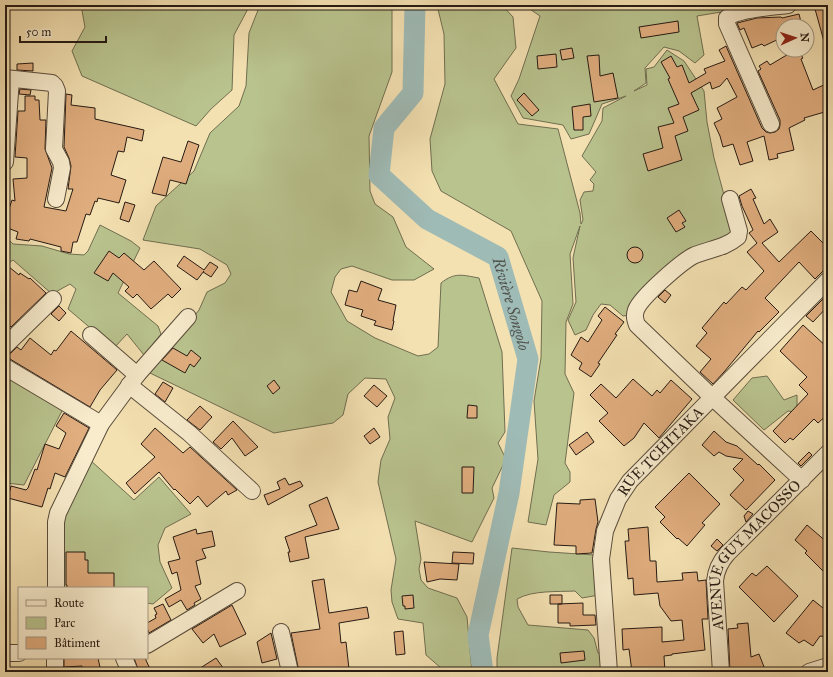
<svg xmlns="http://www.w3.org/2000/svg" width="833" height="677" font-family="'IM FELL Great Primer',serif">
<rect width="100%" height="100%" fill="#f4e1b2"/>
<filter id="stains"><feTurbulence type="fractalNoise" baseFrequency=".005" numOctaves="4"/><feColorMatrix values="0 0 0 0 .2 0 0 0 0 .09 0 0 0 0 .02 0 0 0 .5 -.17"/></filter>
<radialGradient id="worn" r=".72"><stop offset=".6" stop-color="#630" stop-opacity="0"/><stop offset="1" stop-color="#630" stop-opacity=".3"/></radialGradient>
<path fill="#b9c38e" stroke="#6f6e50" d="M81 5H250L234 35 232 90 211 109 196 126 82 76 72 51 85 27Z
M260 5H391L392 6V72L369 136 370 191 375 204 393 217 406 247 434 269 414 280H392L352 266 341 269 335 277 331 292 347 321 375 338 418 356 429 354 438 347 441 283C455 272 462 275 479 278L502 352 505 432 498 443 506 459 492 488 494 498 472 542 415 521 421 559 419 569 421 580 428 588 457 598 467 617 472 672H442L441 668 426 655 423 623 398 619 392 602 391 590 396 559 378 482 381 460 390 439 388 417 395 398 386 379 365 378 348 394 343 415 333 423 274 433 150 373 199 310 207 292 225 283 231 274 227 265 200 249 143 240 156 206 194 171 210 133 239 106 246 86 249 33Z
M437 5H502L513 17 516 48 494 79 518 124 558 129 580 213 581 224 583 220 580 200 584 192 593 191 594 184 590 180 596 172 582 156 602 121 603 108 626 96 602 104 589 134 571 139 563 125 523 118 511 96 519 79 540 16 524 5H764L697 16 704 55 695 63 679 51 664 47 645 68 646 83 634 91 647 85 646 69 654 67 667 50 684 61 704 91 707 122 714 158 730 217 731 233 631 315 623 316 610 305 601 304 593 315 586 330 575 335 568 320 576 302 573 258 580 226 570 254 573 304 566 322 565 374 574 393 565 463 570 472V482L554 495 546 525 528 522 538 459 534 401 541 358 542 301 511 231 441 191 432 171 430 139 445 84 444 34Z
M100 225 131 241 140 248 118 293 158 326 161 334 144 355 127 334 114 348 68 309 76 289 70 284 52 294 13 260 6 265 5 264V239H8L13 244 42 246 69 254 84 255 88 251Z
M5 371 63 409 24 485 6 483 5 487Z
M767 376 784 400 797 395V412L788 411 764 430 733 400 752 378Z
M89 459 134 500 159 477 191 514 165 528 158 545 160 562 172 588 153 604 147 603V588H61L62 521Z
M512 548 549 552 594 555 599 595 582 598 575 591C557 592 533 590 517 599L518 607 528 625 588 630 594 638 598 653H604V672H497V658Z"/>
<g fill="none" stroke-linecap="round" stroke-linejoin="round">
<path stroke="#9fbbb6" stroke-width="21" id="s1" d="M415 5 413 93 384 128 379 175 427 219 498 257 528 359 509 493 478 635 483 672"/>
</g>
<path fill="#e0ad7e" stroke="#251a13" d="M828 5V45H825L815 9Z
M799 14 802 26H783V37L764 46 762 44 752 48 744 28 740 30 737 23 757 18 781 17 782 18Z
M678 21 679 32 641 38 639 27Z
M726 46 762 128 766 132 770 133 775 132 779 129 780 125V120L758 71 761 69 759 66 767 61 770 65 785 56 798 50 803 58 801 59 813 90 828 83V111L804 118 805 120 789 128 794 150 777 154 778 158 769 160 764 136 747 142 753 161 740 165 733 144 723 147 720 136 714 123 722 119 717 108 737 97 727 78 720 86 712 89 710 82 691 93 699 110 683 117 688 131 675 136 682 160 648 171 643 154 663 148 658 127 674 123 668 108 679 104 668 79 670 78 661 62 671 56 677 67 682 65 689 83 706 73 704 69 725 61 719 50Z
M572 48 574 58 562 60 560 50Z
M556 54 557 67 538 69 537 56Z
M599 55 600 76 613 73 618 98 594 102 587 56Z
M33 63V71L17 70V64Z
M20 89 31 90 30 95 19 94Z
M524 93 539 110 532 116 517 100Z
M66 94 72 95 71 105 95 108V119L144 130 142 141 127 137 124 152 118 151 111 175 126 180 119 203 98 198 97 202 95 201 90 215 86 214 77 242H73L71 253 61 251V247L30 239 29 241 16 239 18 232 5 227V221L12 200 15 201 13 179 27 178V158L15 157 18 111H25V96H35V100H39L40 120H46L45 149 52 168 44 207 66 211 73 189H68L71 166 69 158 64 147Z
M590 104 591 116 583 117V130H574L572 107Z
M188 141 199 145 186 184 170 180 166 196 152 193 163 157 181 162Z
M751 189 756 198 753 199 764 224 770 219 778 232 762 243 779 262 811 231 828 248V266L815 279 799 262 765 298 779 312 759 332 758 331 724 372 713 384 700 372 711 359 696 346 707 333 702 328 724 302 726 304 742 287 746 290 764 271 747 252 757 243 749 233 753 230 742 206 739 196Z
M125 202 135 205 129 222 120 219Z
M679 210 686 221 682 223 685 227 676 232 667 218Z
M627 255a8 8 0 1 1 16 0a8 8 0 1 1-16 0Z
M109 251 119 258 124 253 144 270 154 261 181 289 172 298 168 294 151 309 137 294 133 298 125 291 129 287 113 273 108 281 94 273Z
M184 256 204 270 210 262 218 267 211 277 203 272 204 271 197 280 177 266Z
M9 267 19 275 20 273 29 279 30 278 46 293 11 327 5 322V272Z
M361 281 382 289 378 300 396 305 393 321H394L392 330 374 325 376 321 361 316 363 310 345 305 349 290 357 292Z
M665 290 671 295 665 303 658 297Z
M825 297 828 301V306L813 322 806 316Z
M59 306 66 313 59 321 51 314Z
M605 307 624 322 615 334 617 335 598 363 600 364 591 377 579 369 582 363 571 355 581 337 588 342 602 320 598 316Z
M803 325 828 348V414L818 423 814 419 793 440 790 438 785 443 773 431 808 394 799 385 807 377 780 351Z
M71 331 117 370 100 390 90 407 10 359 5 358V355L11 353 17 347 21 350 30 338 51 355 54 350 56 351Z
M173 348 187 356 191 350 201 358 194 367 190 364 185 373 162 360Z
M633 379 652 396 657 390 660 393 671 380 692 399 659 438 644 423 634 438 624 446 599 421 608 413 590 395 601 384 616 398Z
M274 380 280 388 273 394 267 386Z
M163 382 173 388 165 402 155 394Z
M374 385 387 396 377 407 364 396Z
M468 405 477 406V418H467Z
M200 406 212 417 200 430 187 420Z
M64 413 89 428 65 477 55 473 50 489 48 488 42 507 8 498 11 486 26 490 28 488 35 469 37 470 45 444 59 449 66 433 56 426Z
M233 421 258 447 245 456 232 438 221 449 213 442Z
M155 428 183 453 190 447 237 490 228 495 226 491 207 507 198 496 190 504 175 489 174 490 159 472 135 494 126 483 155 457 141 444Z
M374 428 380 437 370 444 364 436Z
M714 431 726 442 737 446 758 465 759 464 775 480 746 510 730 495 744 480 733 469 743 459 726 456 719 452 714 456 702 445Z
M587 432 594 442 576 455 569 445Z
M809 452 812 455 801 466 798 463Z
M462 467H474L473 493H462Z
M689 473 720 504 702 523 705 525 687 546 678 538 677 539 660 522 665 517 655 507Z
M285 478 289 485 300 481 303 486 268 505 264 495 280 489 277 482Z
M327 497 339 529 305 537 309 558 290 562 288 552H290L285 537 317 525 309 505Z
M595 499 598 522 596 529 592 553 576 554V546L554 545 557 503 580 504V500Z
M748 511 753 514 746 522 744 516Z
M807 525 828 543V567L824 572 805 553 807 551 795 540Z
M648 527 650 561H656L657 582 683 580 682 573 697 572 698 581 706 580 708 619H702L705 650 672 654V655L664 656 665 672H632L629 649 623 650 622 629 662 627V642L684 640 682 620 671 621 660 606 658 593 634 595 633 578 628 579 625 541H629L628 529Z
M196 529 197 534 212 531 215 546 202 549 206 558 196 561 201 584 195 586 201 599 194 603 195 605 187 610 181 600 169 607 165 599 181 590 177 572 172 574 168 562 180 559 173 537Z
M717 539 723 545 717 551 711 546Z
M66 552H85V560H88V573H114V588H67V585H66Z
M453 552 474 553 473 564 452 563Z
M424 562 459 564 457 580 440 579 427 582Z
M767 566 798 596 774 622 739 587 752 573 756 576Z
M324 579 329 613 367 607 369 618 339 623 341 643 346 642 349 669 327 672H324V669L299 672 291 633 320 629 312 581Z
M413 595 414 608 405 609V606H403L402 596Z
M550 595H562V604H558L583 603V615H595L596 625 570 626V623H558V604H550Z
M813 600 828 612V637L820 636 813 646 804 640 799 643 786 633Z
M163 604 171 620 149 633 147 628V623L156 618 155 615 157 614 154 608Z
M232 605 246 634 220 647 214 634 203 643 192 629Z
M748 623 751 657 759 654 766 672H730L728 629 738 628 737 624Z
M403 631 405 654 396 655 394 632Z
M271 633 277 659 262 663 257 642Z
M584 651 585 660 561 663 560 653Z
M64 658H98L101 672H83L82 666 64 667Z
M134 658H145L150 669 144 672H139Z
M216 658 226 672H194Z"/>
<g fill="none" stroke-linecap="round" stroke-linejoin="round">
<defs>
<g id="minor">
<path d="M5 78 52 83 55 86 57 91 54 149 61 162 62 168 56 199"/>
<path d="M771 124 727 24V18C738 9 772 7 788 5"/>
<path d="M5 162 11 79"/>
<path d="M730 199 739 231 738 237C725 248 710 249 695 255 682 261 641 297 636 310 634 316 635 319 637 325L713 398 802 480"/>
<path d="M91 335 137 375"/>
<path d="M5 346 53 299"/>
<path d="M5 367 101 424"/>
<path d="M129 385 189 433 252 491"/>
<path d="M56 588V522L58 513 101 424 137 375 188 317"/>
<path d="M281 632 290 672"/>
<path d="M147 645 237 591"/>
<path d="M5 653H19"/>
<path d="M124 658 130 672"/>
<path d="M55 672V658"/>
<path id="s2" d="M609 672 601 559 605 531 618 499 630 481 828 280"/>
<path id="s3" d="M721 672 715 581C716 570 720 562 727 554L828 453"/>
<path d="M809 672 828 666"/>
</g>
</defs>
<use href="#minor" stroke="#594c3b" stroke-width="18"/>
<use href="#minor" stroke="#f8eccd" stroke-width="16"/>
</g>
<g text-anchor="middle" stroke-width="3" stroke-linejoin="round" paint-order="stroke">
<g font-size="15" fill="#251a13" stroke="#f8eccd">
<text dy="5" stroke="none"><textPath href="#s2" startOffset="240">RUE TCHITAKA</textPath></text>
<text dy="5" stroke="none"><textPath href="#s3" startOffset="132">AVENUE GUY MACOSSO</textPath></text>
</g>
<g font-size="16" font-style="italic" fill="#50524c" stroke="#f8eccd">
<text dy="6" stroke="none"><textPath href="#s1" startOffset="375">Rivière Songolo</textPath></text>
</g>
</g>
<rect width="833" height="677" fill="none" stroke="#f4e1b2" stroke-width="20"/>
<rect x="6" y="6" width="821" height="665" fill="none" stroke="#251a13" stroke-width="2"/>
<rect x="10" y="10" width="813" height="657" fill="none" stroke="#251a13"/>
<rect x="18" y="587" width="130" height="72" fill="#f8eccd" stroke="#a49883"/>
<rect x="26" y="600" width="20" height="6" fill="#f8eccd" stroke="#a49883"/>
<text x="54" y="607" font-size="12" fill="#251a13">Route</text>
<rect x="26" y="617" width="20" height="12" fill="#b9c38e" stroke="#a49883"/>
<text x="54" y="627" font-size="12" fill="#251a13">Parc</text>
<rect x="26" y="637" width="20" height="12" fill="#e0ad7e" stroke="#a49883"/>
<text x="54" y="647" font-size="12" fill="#251a13">Bâtiment</text>
<g transform="translate(795 38) rotate(87)"><circle r="19" fill="#f8eccd" stroke="#a49883"/>
<path d="M0-3L7 15L0 10L-7 15Z" fill="#8f2418"/>
<text y="-6" font-size="11" font-weight="bold" text-anchor="middle" fill="#251a13">N</text>
</g>
<path d="M20 36v6h86v-6" fill="none" stroke="#251a13" stroke-width="2"/>
<text x="26" y="36" font-size="12" fill="#251a13" stroke="#f8eccd" stroke-width="3" paint-order="stroke">50 m</text>
<rect width="100%" height="100%" filter="url(#stains)"/>
<rect width="100%" height="100%" fill="url(#worn)"/>
</svg>
